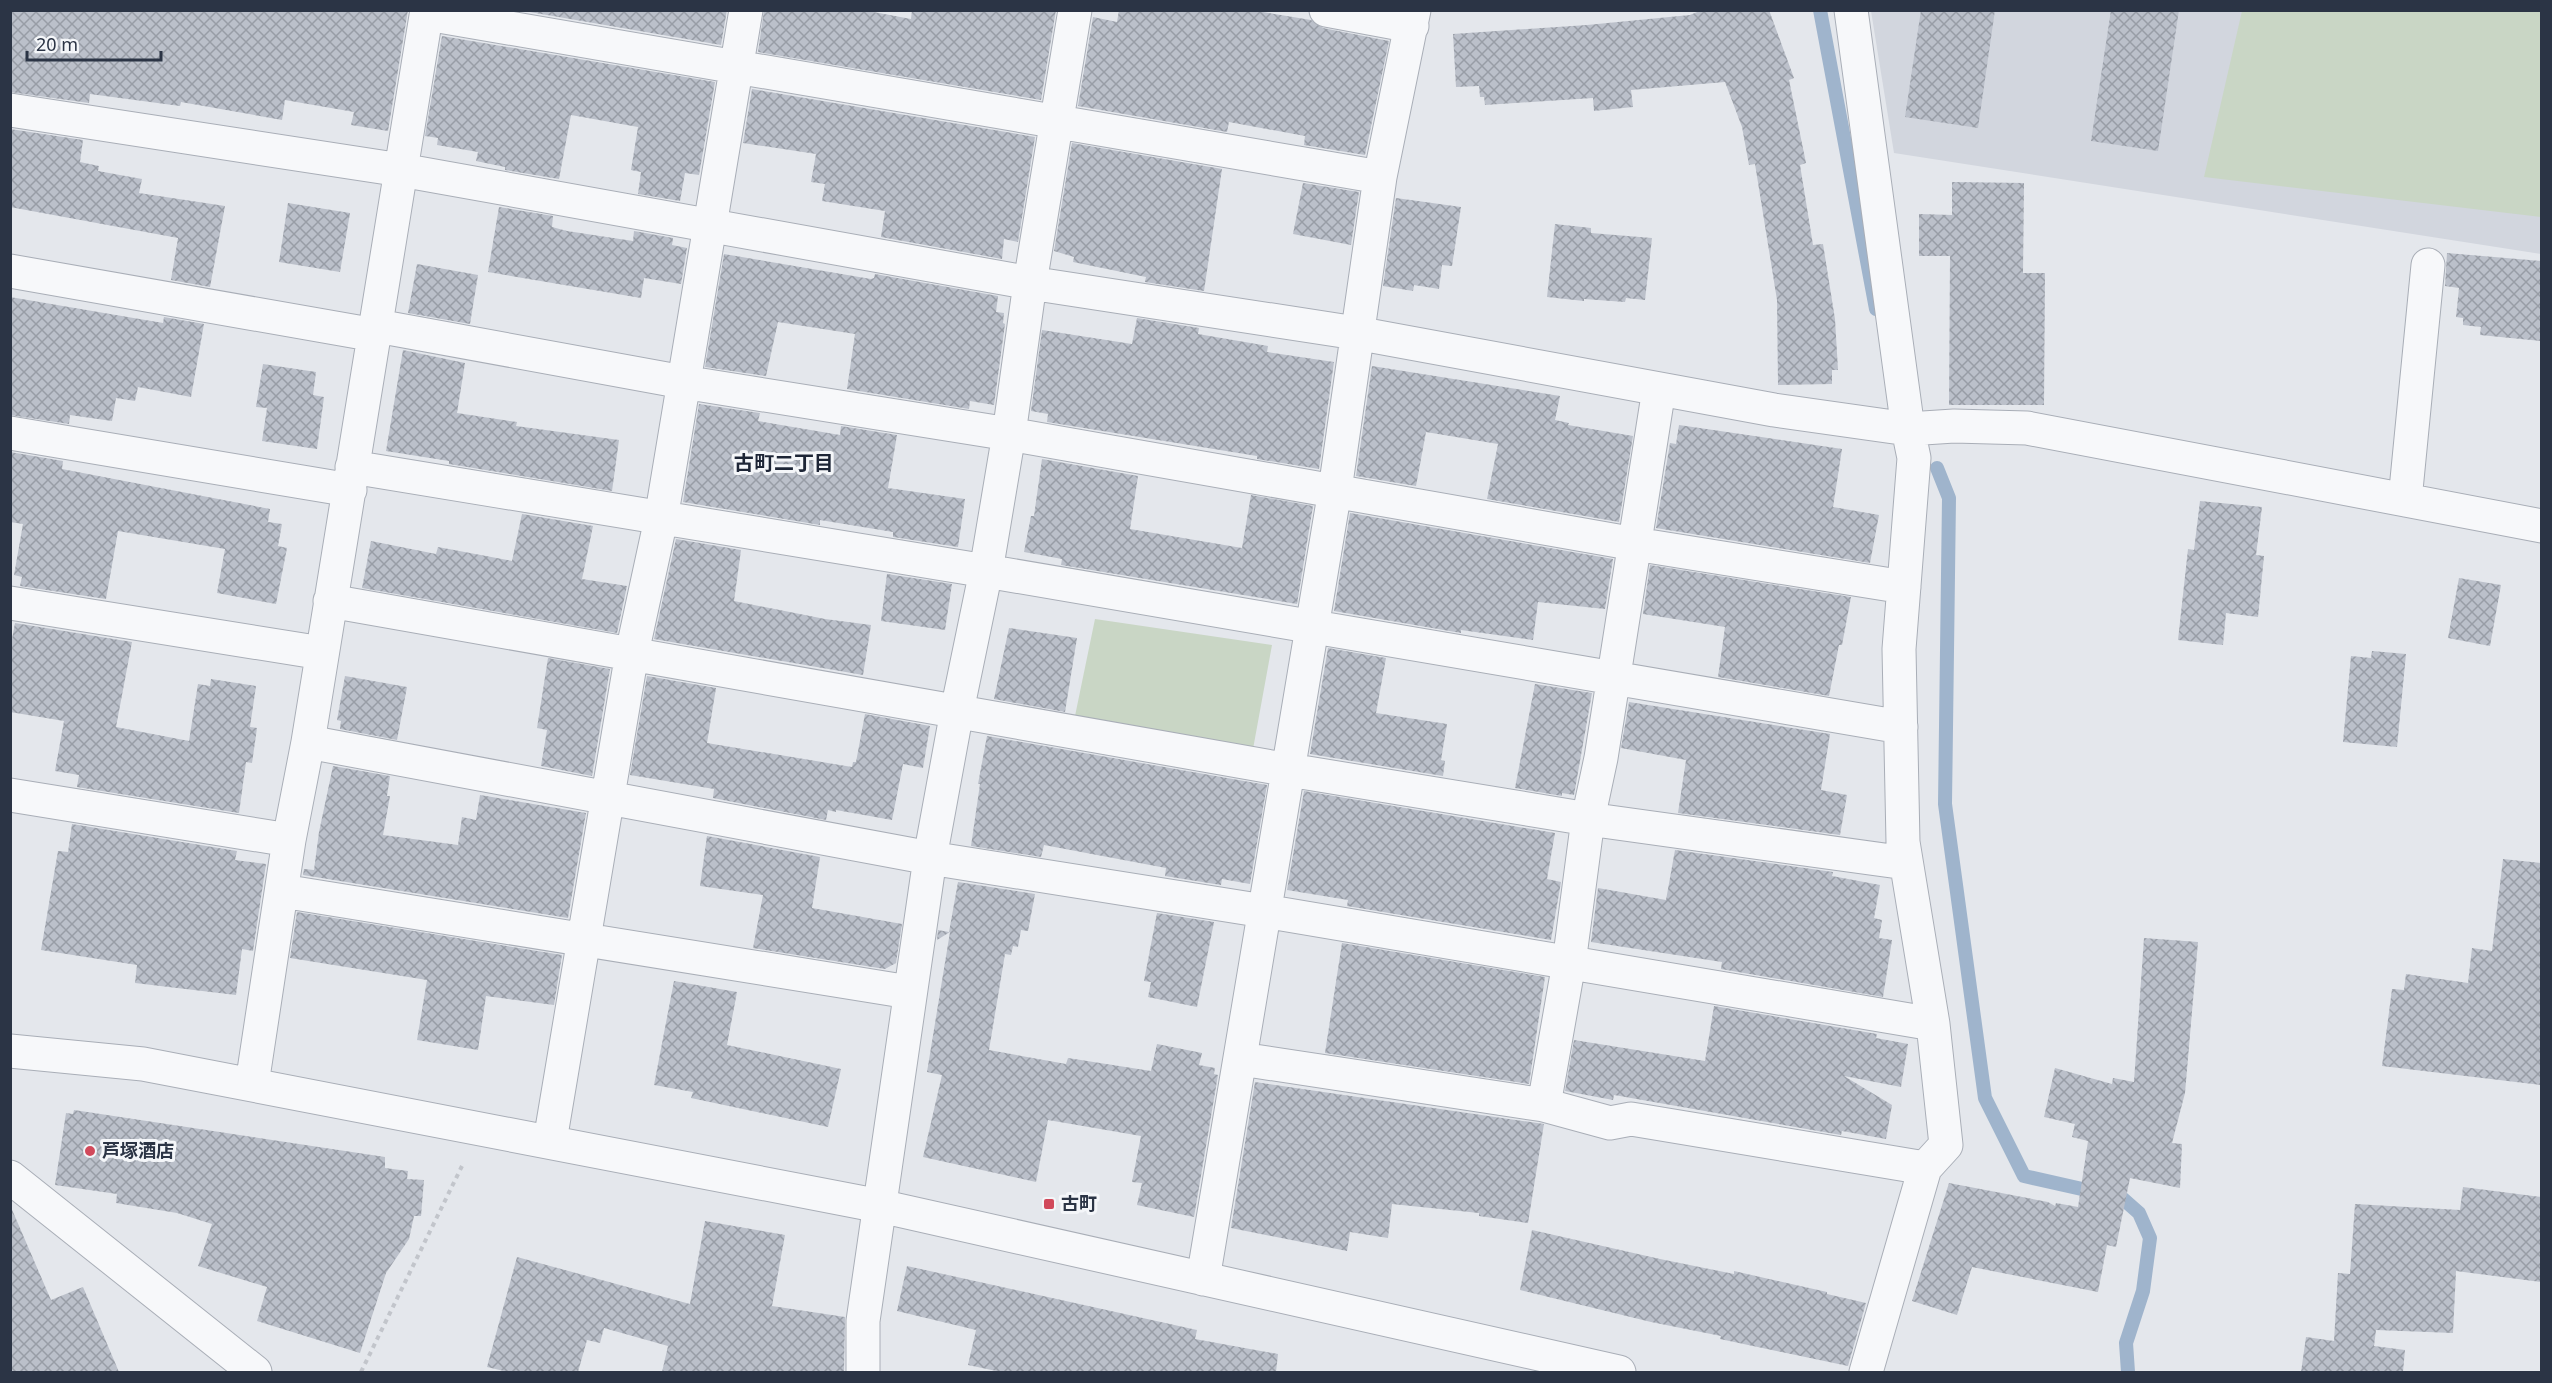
<svg xmlns="http://www.w3.org/2000/svg" width="2552" height="1383" font-family="'Noto Sans','Noto Sans JP',sans-serif">
<defs>
<pattern id="building-cross-hatch" width="8" height="8" patternUnits="userSpaceOnUse" patternTransform="scale(1.5)"><rect width="8" height="8" fill="#bbc0ca"/><path d="M0 0l8 8M0 8l8-8" fill="none" stroke="#989da6"/></pattern>
</defs>
<rect width="100%" height="100%" fill="#e4e7ec"/>
<path fill="#d2d6de" d="M1871 11H2541V254L1894 153Z"/>
<path fill="#c9d6c5" d="M2242 11H2541V217L2204 177Z
M1095 619 1272 645 1253 749 1075 716Z"/>
<g fill="none" stroke-linecap="round" stroke-linejoin="round">
<path stroke="#9fb4cc" stroke-width="14" d="M1820 10 1876 309
M1937 468 1949 498 1945 804 1985 1098 2024 1176 2122 1198 2139 1213 2150 1238 2143 1291 2126 1343 2128 1372"/>
</g>
<path fill="url(#building-cross-hatch)" d="M10 10H408L388 131 351 125 354 112 285 100 282 120 181 102 180 106 90 94 89 103 10 92Z
M518 10H727L721 45Z
M764 10H863L911 19 912 10H1056L1041 100 758 52Z
M1119 10H1251L1311 20 1323 28 1389 41 1365 155 1304 145 1305 136 1229 122 1227 132 1078 106 1093 17 1117 22Z
M1702 10H1769L1794 78 1789 80 1806 163 1800 165 1813 245 1823 244 1835 319 1838 370H1832V384L1778 385 1777 300 1755 164 1749 165 1742 127 1725 82 1631 90 1633 107 1594 111 1593 98 1485 105 1484 97H1480L1479 86 1456 87 1453 34 1587 25 1690 15Z
M1921 10H1995L1978 128 1905 117Z
M2111 10H2179L2158 151 2091 141Z
M442 36 715 82 699 175 685 173 680 201 638 194 641 172 631 170 638 127 571 115 559 179 505 170V167L476 161 478 152 437 145 438 138 425 136Z
M752 89 1035 137 1018 242 1004 239 1002 259 881 237 885 211 822 201 825 184 811 182 816 154 743 143Z
M10 129 83 140 80 162 99 166 98 171 142 179 139 193 225 206 210 287 171 280 178 238 10 207Z
M1072 143 1222 169 1204 291 1145 282 1146 277 1073 262 1074 257 1054 251Z
M1952 182 2024 183 2023 273H2045L2044 405H1949L1950 256H1919V214L1952 215Z
M1303 183 1359 192 1351 245 1293 234Z
M1396 198 1461 207 1452 266 1442 265 1439 289 1414 285 1413 291 1383 286Z
M288 203 350 213 340 272 279 262Z
M499 207 553 216 552 227 567 231 633 241 634 231 673 238 672 245 687 248 681 284 644 278 641 298 488 272Z
M1555 224 1591 228V233L1652 238 1645 300 1626 298 1625 302 1584 299V301L1547 297Z
M2447 253 2541 261V341L2480 335 2481 327 2463 325V318L2456 317 2459 288 2445 286Z
M724 254 871 279 874 278 875 274 998 296 996 312 1004 313 1003 323 1005 324 994 405 970 401 969 409 847 389 855 334 778 322 766 376 705 367Z
M417 264 478 275 470 324 408 313Z
M10 297 163 323 164 317 204 324 191 397 138 387 135 401 116 398 112 421 70 415 69 424 10 415Z
M1137 318 1199 328 1198 334 1268 346 1267 352 1334 362 1319 469 1257 459V456L1047 422 1048 414 1031 411 1042 330 1132 344Z
M403 350 465 363 457 413 517 422 516 426 619 440 612 491 449 464V461L386 451Z
M263 364 316 372 313 395 324 397 317 449 262 441 267 408 256 407Z
M1372 366 1560 396 1555 420 1569 423 1568 425 1633 436 1619 522 1487 499 1498 444 1426 432 1416 486 1356 476Z
M699 404 760 413 758 421 840 435 841 426 897 435 888 488 965 499 958 547 893 537V532L820 520V525L683 502Z
M1679 425 1842 449 1833 507 1879 515 1870 563 1656 528 1670 443 1676 444Z
M10 452 63 461 62 469 270 509 268 522 282 524 278 546 287 548 276 604 217 593 225 549 118 531 106 599 20 586 22 577 14 575 23 524 10 522Z
M1042 459 1138 476 1130 529 1242 548 1251 495 1313 506 1297 604 1061 565 1062 559 1024 552 1031 516H1034Z
M2200 501 2262 507 2256 555 2264 556 2258 617 2226 613 2223 645 2178 640 2188 549 2194 550Z
M1350 513 1613 559 1605 609 1538 602 1533 640 1461 630V633L1334 611Z
M522 514 593 526 582 579 627 586 617 633 362 588 371 541 436 554 438 547 512 561Z
M676 539 741 550 734 601 825 619 871 625 863 675 654 639Z
M1650 565 1851 597 1842 645H1839L1829 696 1718 677 1725 627 1643 614Z
M887 574 952 584 945 630 881 621Z
M2459 578 2501 585 2490 646 2448 638Z
M15 623 132 642 116 727 189 741 198 684 210 686 211 679 256 686 250 727 257 728 252 763 246 762 239 813 77 787 79 775 55 771 64 721 10 712V649Z
M1009 628 1077 638 1065 712 994 699Z
M1328 648 1386 658 1376 713 1447 724 1441 760 1445 761 1443 776 1310 754Z
M2372 651 2406 654 2397 747 2343 742 2351 656 2371 658Z
M548 658 610 669 592 776 541 766 547 730 537 728Z
M345 676 407 687 397 740 340 729 341 721 337 720Z
M647 676 716 688 707 743 852 767 853 762H856L865 714 930 726 923 768 903 764 892 820 836 810V812L828 810 826 820 713 798 714 789 630 775Z
M1535 684 1592 693 1574 795 1562 793V796L1515 788Z
M1629 702 1830 734 1821 790 1847 795 1840 835 1678 813 1686 760 1621 748Z
M987 736 1267 785 1250 884 1222 879 1221 885 1165 876 1166 868 1044 845 1041 857 971 846 980 784H978Z
M333 766 390 776 387 796H390L383 835 458 845 462 817 476 820 480 795 586 813 568 918 303 875 304 869 314 870 319 832Z
M1304 791 1555 833 1547 879 1561 882 1551 940 1347 906 1348 900 1287 890Z
M72 824 237 851 235 860 266 864 253 951 242 949 236 995 135 983 137 965 41 950 58 851 68 852Z
M707 836 820 857 812 908 902 924 896 963 885 969 753 948 763 895 700 886Z
M1675 850 1833 872 1832 876 1880 885 1874 918 1882 920 1879 938 1892 940 1883 997 1721 969 1722 962 1591 942 1598 888 1666 900Z
M2503 859 2541 863V1085L2382 1066 2392 989 2404 990 2406 974 2468 983 2472 948 2492 951Z
M958 882 1035 894 1028 931 1021 930 1018 947 1013 946 1011 955 1005 954 989 1050 1066 1064 1068 1058 1151 1071 1157 1044 1202 1053 1199 1065 1215 1068 1214 1074 1218 1075 1194 1217 1137 1205 1142 1183 1132 1182 1141 1136 1048 1120 1036 1182 923 1157 942 1075 927 1072 950 932 937 940 938 930 949 932Z
M297 912 562 955 554 1005 486 996 478 1050 417 1040 427 980 290 958Z
M1157 913 1214 922 1197 1007 1148 997 1151 982 1144 981Z
M2144 938 2198 942 2185 1093 2172 1143 2182 1144 2180 1188 2130 1178 2116 1247 2107 1245 2098 1292 1972 1267 1957 1315 1912 1301 1949 1183 2048 1202 2055 1206 2056 1203 2078 1207 2088 1141 2072 1137 2075 1124 2044 1117 2055 1068 2112 1084 2113 1078 2134 1082Z
M1342 943 1545 977 1529 1084 1325 1053Z
M674 981 737 992 727 1045 841 1069 828 1127 691 1098 693 1092 654 1085Z
M1714 1006 1877 1034 1876 1038 1908 1044 1901 1087 1844 1076 1892 1105 1886 1139 1842 1131 1841 1135 1614 1095 1613 1100 1565 1091 1574 1040 1705 1061Z
M1255 1082 1544 1124 1528 1223 1479 1216V1213L1392 1204 1388 1238 1350 1232 1347 1251 1231 1228Z
M74 1110 385 1157V1168L408 1171 407 1179 424 1180 421 1216H414L409 1239 386 1273 360 1353 257 1321 267 1287 198 1266 212 1224 177 1213 116 1203 117 1194 55 1185 66 1113 73 1114Z
M2463 1187 2541 1197V1282L2456 1271 2453 1333 2376 1330 2374 1346 2405 1350 2403 1372H2301L2306 1337 2334 1341 2338 1273 2350 1274 2355 1204 2460 1210Z
M10 1205 51 1300 83 1287 119 1372H10Z
M705 1221 785 1235 772 1306 845 1317 844 1372H662L668 1346 604 1328 600 1343 587 1340 578 1372H508L487 1367 517 1257 690 1304Z
M1532 1230 1660 1259 1734 1274V1271L1827 1292V1294L1866 1303 1848 1366 1720 1339 1721 1336 1651 1322 1520 1290Z
M907 1266 1197 1330 1195 1339 1278 1354 1276 1372H1001L968 1365 976 1330 897 1311Z"/>
<g fill="none" stroke-linecap="round" stroke-linejoin="round">
<defs>
<path id="minor" d="M1326 10 1412 26
M1851 10 1908 429 1914 458 1899 649 1903 842 1933 1024 1946 1145 1925 1168 1866 1372
M427 14 1380 177
M10 110 401 170 1030 283 1356 333 1774 410 1908 429 1954 426 2027 428 2542 526
M10 271 375 335
M377 326 683 382 1009 434 1635 544 1904 587
M10 433 350 490
M352 467 986 571 1901 727
M2405 500 2428 265
M330 601 1289 770 1588 819 1906 863
M10 603 322 653
M308 742 930 858 1264 911 1933 1024
M10 795 289 840
M282 891 909 992
M10 1051 143 1064 880 1206 1619 1372
M1241 1059 1544 1105 1610 1123 1631 1119 1925 1168
M252 1084 289 840 308 742 427 10
M1544 1105 1569 963 1588 819 1601 758 1659 389
M550 1141 632 653 661 519 746 10
M10 1177 255 1372
M1203 1279 1335 490 1380 177 1414 10
M863 1372V1321L930 858 957 711 986 571 1009 434 1030 283 1075 10"/>
</defs>
<use href="#minor" stroke="#a9aeb7" stroke-width="35"/>
<path stroke="#c2c5cb" stroke-width="4" stroke-dasharray="4.5 4.5" stroke-linecap="butt" d="M361 1372 462 1166"/>
<use href="#minor" stroke="#f7f8fa" stroke-width="33"/>
</g>
<g fill="#d1495b" stroke="#f4f6f9" stroke-width="2">
<circle cx="90" cy="1151" r="6"/>
<rect x="1043" y="1198" width="12" height="12" rx="3"/>
</g>
<g text-anchor="middle" stroke-width="6" stroke-linejoin="round" paint-order="stroke">
<g font-size="18" font-weight="bold" fill="#2b3445" stroke="#f4f6f9" text-anchor="start">
<text x="102" y="1157">芦塚酒店</text>
<text x="1061" y="1210">古町</text>
</g>
<g font-size="20" font-weight="bold" fill="#1d2536" stroke="#f4f6f9">
<text x="784" y="470">古町二丁目</text>
</g>
</g>
<rect width="2552" height="1383" fill="none" stroke="#2b3445" stroke-width="24"/>
<path d="M27 51v9h134v-9" fill="none" stroke="#2b3445" stroke-width="3"/>
<text x="36" y="51" font-size="18" fill="#2b3445" stroke="#f4f6f9" stroke-width="4.5" paint-order="stroke">20 m</text>
</svg>
